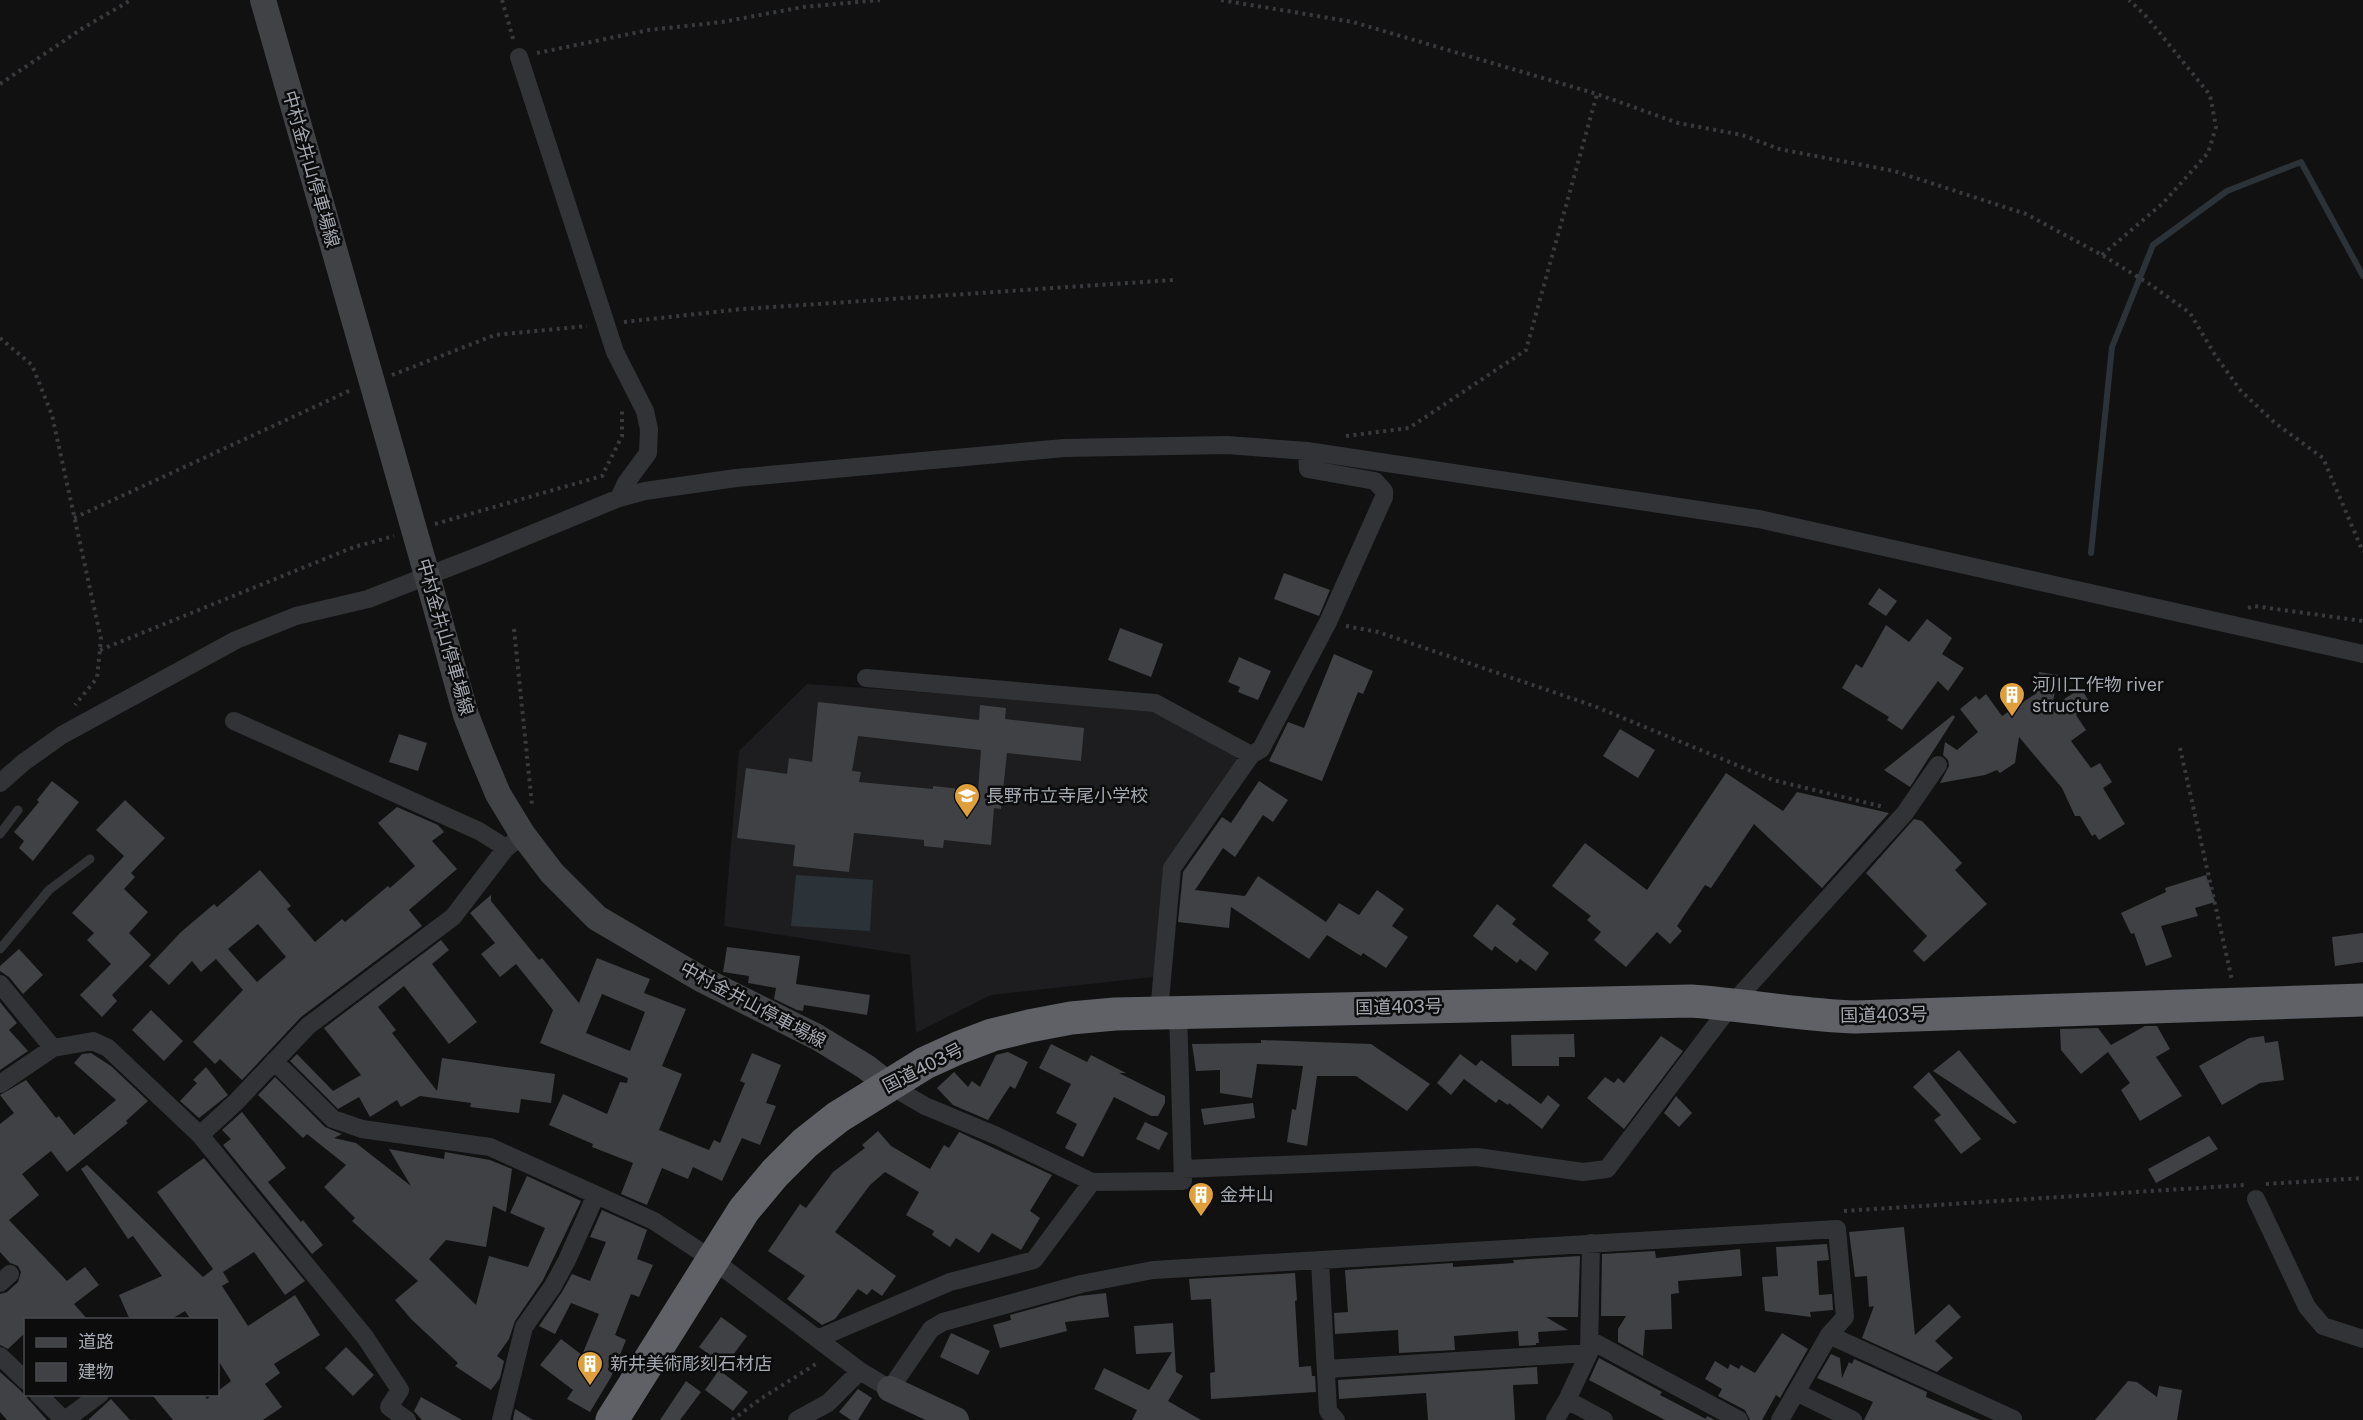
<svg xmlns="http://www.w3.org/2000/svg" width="2363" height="1420" font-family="'Public Sans','Noto Sans JP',sans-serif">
<rect width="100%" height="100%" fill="#111112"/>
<path fill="#1d1d1f" d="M807 684 1152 708 1235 754 1241 770 1163 869 1161 976 991 995 916 1033 910 955 724 926 739 751Z"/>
<path fill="#2b3339" d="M796 875 873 880 870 931 791 926Z"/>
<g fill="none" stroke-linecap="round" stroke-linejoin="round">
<path stroke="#2b3339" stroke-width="6" d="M2091 553 2112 347 2153 245 2227 191 2301 162 2363 276"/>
</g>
<path fill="#404145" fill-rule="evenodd" d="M1284 573 1330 590 1319 616 1274 599Z
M1879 588 1897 601 1886 616 1868 604Z
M1927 619 1952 638 1942 654 1964 668 1948 691 1938 681 1902 730 1887 720 1889 717 1842 688 1856 664 1862 668 1886 625 1909 642Z
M1120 628 1163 644 1151 677 1108 660Z
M1334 654 1373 671 1363 694 1358 692 1322 781 1269 761 1288 722 1304 728Z
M1239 657 1271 671 1258 700 1238 692 1240 687 1228 682Z
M2039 672 2058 675 2052 707 2081 688 2091 705 2076 715 2086 730 2071 741 2091 768 2100 763 2112 782 2103 788 2125 824 2099 840 2095 834 2092 836 2080 816H2075L2062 788 2019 737 2015 763 2000 773 1997 770 1985 775 1940 783 1949 766 1948 760 1943 755 1945 742 1957 750 1978 732 1960 709 1976 696 1979 700 1986 694 2002 716 2035 694Z
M818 702 979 720 980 705 1006 708 1005 719 1084 728 1081 761 1007 753 1001 809 994 808 991 845 944 840 943 848 924 846V840L854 833 849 872 793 866 795 845 737 838 746 768 787 774 789 758 812 762ZM858 736 981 750 978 791 933 786V789L859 782 861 772 852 771Z
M1953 715 1955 717 1910 787 1884 770Z
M1620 729 1655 750 1638 778 1603 756Z
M399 734 427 743 418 771 389 762Z
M1726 773 1783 811 1797 792 1889 813 1822 888 1754 824 1711 888 1705 885 1677 926 1682 931 1670 944 1657 932 1626 967 1594 940 1601 932 1587 920 1591 916 1552 886 1585 843 1647 890Z
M52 781 79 802 33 861 19 848 24 841 14 832 39 802 37 800Z
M1259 781 1288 800 1273 822 1263 815 1235 857 1223 848 1195 890 1245 896 1258 876 1326 922 1339 903 1359 915 1377 890 1404 909 1392 926 1408 937 1386 968 1363 953 1361 956 1327 935 1309 959 1231 907 1229 928 1178 922 1183 872 1222 817 1231 823Z
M125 800 165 838 131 873 135 877 124 889 148 912 129 933 151 955 112 995 117 1001 102 1017 80 995 111 964 87 940 94 933 72 913 124 856 96 830Z
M397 807 438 825 444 832 432 841 457 869 409 910 422 926 301 1017 242 1080 220 1059 215 1064 193 1042 243 990 216 959 201 972 192 961 169 985 149 966 181 932 214 904 217 907 260 870 291 906 287 909 315 942 342 919 345 922 388 886 390 888 415 866 378 823ZM258 924 286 957 257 982 228 949Z
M1914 819 1922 821 1962 863 1955 870 1987 904 1924 962 1913 951 1927 936 1866 873Z
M2206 875 2215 902 2195 908 2198 916 2161 926 2172 957 2146 966 2134 933 2131 934 2121 913 2166 892 2165 888Z
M491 895V901L539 960 542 958 579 1003 597 958 650 979 644 993 686 1009 662 1066 682 1074 659 1130 709 1150 714 1140 720 1143 745 1083 740 1081 752 1053 781 1065 766 1103 776 1106 760 1145 742 1138 722 1181 693 1167 688 1179 662 1168 647 1205 621 1194 633 1163 592 1147 593 1144 549 1125 563 1094 607 1114 620 1082 627 1083 628 1078 540 1043 553 1010 516 964 500 977 481 954 495 943 470 913ZM602 994 645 1012 630 1051 586 1033Z
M1497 904 1516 919 1512 924 1549 953 1536 971 1520 959 1517 963 1495 946 1492 951 1473 936Z
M2363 933V962L2335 966 2332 937Z
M441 940 449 950 432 964 477 1022 449 1044 404 986 378 1007 396 1030 392 1033 437 1091 442 1058 555 1074 551 1103 521 1099 519 1113 470 1107 471 1103 420 1096 401 1107 397 1100 370 1117 359 1097 338 1109 290 1061 297 1054 333 1091 361 1075 324 1028Z
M727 947 800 956 796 984 870 995 867 1015 804 1005 803 1011 797 1010 774 999 776 988 748 983 749 976 723 972Z
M19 949 43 975 23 994 9 977 0 971V966Z
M0 1002 17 1023 9 1030 28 1051 0 1070Z
M151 1010 183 1041 164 1061 132 1030Z
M2145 1026H2157L2170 1049 2156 1057 2182 1096 2140 1121 2121 1090 2130 1083 2108 1052 2081 1074 2061 1050 2060 1029 2098 1028 2111 1045Z
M1574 1034 1575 1057H1559V1066H1512L1511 1035Z
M1661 1036 1683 1051 1624 1129 1587 1098 1605 1077 1614 1083 1618 1078 1624 1083Z
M2264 1036 2265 1043 2278 1041 2284 1080 2260 1083 2222 1105 2199 1066 2249 1038Z
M1261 1040 1371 1044 1430 1084 1407 1111 1356 1076H1317L1307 1146 1287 1142 1292 1109 1296 1110 1303 1066 1257 1064 1252 1098 1220 1093V1070L1196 1071 1192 1044 1261 1043Z
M1051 1044 1087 1062 1091 1055 1126 1073H1119L1165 1096V1103L1158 1116H1151L1114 1097 1083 1157 1065 1148 1077 1124 1056 1113 1071 1084 1039 1068Z
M1959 1050 2017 1122 2014 1124 1933 1071Z
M1008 1052 1028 1062 1015 1089 1010 1086 988 1120 953 1105 937 1088 954 1072 968 1087 972 1081 980 1087 996 1055Z
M91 1053 111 1066 148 1101 126 1121 128 1123 67 1172 51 1151 22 1174 39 1195 9 1220 67 1281 85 1267 99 1285 74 1304 88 1320H26V1332L8 1349 0 1345V1294L7 1292 18 1282 21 1272 18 1266 10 1263 0 1252V1124L14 1113 0 1095 26 1080 56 1118 59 1116 74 1135 116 1100 74 1063 82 1054Z
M1460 1054 1476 1066 1481 1060 1541 1104 1548 1095 1560 1105 1542 1129 1509 1103 1508 1105 1499 1099 1496 1103 1464 1079 1451 1095 1437 1083Z
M206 1067 228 1095 199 1118 180 1101 197 1083 193 1080Z
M1929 1072 1981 1139 1961 1154 1934 1120 1941 1115 1913 1087Z
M275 1077 325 1127 342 1134 334 1138 356 1143 411 1186 389 1149 444 1159 445 1152 490 1160 512 1169 506 1212 493 1206 486 1247 446 1240 429 1259 476 1305 489 1256 528 1267 545 1228 510 1213 527 1176 581 1201 543 1280 515 1321 509 1339 497 1356 504 1361 500 1378 491 1390 455 1366 458 1363 411 1319 395 1300 418 1281 352 1221 355 1218 324 1187 346 1165 307 1134 303 1138 258 1095Z
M1676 1096 1692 1113 1679 1127 1664 1113Z
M1253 1103 1255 1118 1204 1125 1201 1109Z
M242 1112 286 1168 268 1182 301 1222 303 1220 323 1245 312 1254 223 1145 231 1139 222 1130Z
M1145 1122 1168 1133 1159 1150 1136 1139Z
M878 1131 891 1146 930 1169 944 1145 949 1148 959 1132 1052 1175 1030 1211 1040 1218 1021 1250 992 1233 979 1253 956 1238 950 1247 932 1235 934 1231 906 1215 919 1192 885 1172 870 1185 835 1232 896 1276 882 1296 872 1289 867 1295 858 1289 835 1319 822 1325 787 1299 805 1276 768 1251 800 1204 806 1208 833 1172 865 1148 862 1145Z
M2209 1136 2218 1149 2156 1183 2148 1169Z
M204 1158 305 1281 285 1295 254 1252 223 1272 229 1282 222 1286 248 1326 295 1295 320 1335 274 1364 280 1373 265 1384 282 1407 263 1420H173L152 1395H204L207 1399 212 1395H218V1391L231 1381 218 1360V1320H191L185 1311 170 1320H130L119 1295 162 1276 133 1236 128 1239 81 1169 87 1165 203 1277 213 1269 157 1192Z
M602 1210 647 1230 637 1259 653 1265 639 1297 631 1294 615 1335 626 1340 611 1377 590 1412 567 1399 573 1390 540 1365 561 1339 582 1355 599 1314 571 1303 555 1334 539 1326 562 1292 572 1274 590 1281 606 1242 590 1237Z
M1904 1227 1915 1335 1949 1304 1961 1317 1935 1341 1953 1358 1937 1372 1862 1338 1874 1306 1869 1307 1867 1276 1855 1277 1849 1232Z
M1827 1244 1829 1260 1817 1261 1819 1295 1832 1294 1833 1310 1810 1312 1811 1317 1765 1311 1762 1277 1778 1276 1776 1247Z
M1740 1249 1742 1276 1678 1281 1679 1293 1671 1294 1672 1329 1645 1330 1643 1356 1618 1342V1329L1626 1316H1601L1602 1254 1655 1251 1656 1258Z
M1580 1256 1578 1317H1546L1568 1330 1538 1332 1539 1343H1536V1345L1519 1346 1518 1331 1454 1336 1455 1350 1399 1353 1398 1330 1335 1334 1334 1313 1348 1312 1345 1270 1453 1263V1267L1514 1263 1513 1260Z
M1295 1273 1297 1300 1295 1301 1299 1367 1311 1366 1312 1376H1315L1316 1392 1211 1399 1210 1373 1215 1372 1211 1299 1191 1300 1189 1279Z
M1106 1293 1109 1317 1065 1322 1067 1331 1000 1348 993 1325 1011 1320 1010 1315 1079 1296Z
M721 1317 747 1336 725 1366 699 1347Z
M1173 1323 1176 1372 1183 1376 1168 1401 1201 1420H1132L1137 1410 1094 1389 1104 1368 1149 1390 1172 1352 1136 1354 1134 1326Z
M951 1333 990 1351 978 1375 940 1357Z
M1782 1333 1808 1349 1780 1398 1776 1395 1762 1420H1750L1745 1410 1718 1396 1722 1389 1705 1379 1715 1361 1728 1369 1730 1364 1739 1369 1741 1365 1755 1373Z
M346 1347 374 1375 353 1396 325 1368Z
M1831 1354 1840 1358 1842 1378 1849 1362 1852 1364 1854 1359 1927 1392 1926 1397 1980 1420H1864L1873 1402 1817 1378Z
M1599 1358 1662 1392 1660 1395 1706 1419 1707 1416 1715 1420H1665L1589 1380Z
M1537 1367 1538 1384 1513 1385 1515 1420H1428L1426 1393 1339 1399 1338 1380Z
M719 1370 748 1392 733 1411 705 1390Z
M0 1372 20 1390 47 1420H7L0 1412Z
M686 1381 701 1392 680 1420H660Z
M2128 1381 2137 1382 2157 1397 2159 1386 2182 1390 2177 1420H2095Z
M858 1389 872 1398 858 1420H851L839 1412Z
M421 1397 462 1420H422L414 1411Z
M111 1399 130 1420H88Z
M515 1409 533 1420H513Z"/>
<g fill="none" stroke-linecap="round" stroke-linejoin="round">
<path stroke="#383a3d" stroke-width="4" stroke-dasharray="3 4.5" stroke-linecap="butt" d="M502 0 514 42
M1221 0 1353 22 1597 94 1678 123 1742 135 1779 149 1894 171 2026 214 2102 255 2151 285 2190 313 2215 355 2241 391 2275 423 2323 458 2363 552
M537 53 649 30 722 22 803 7 880 0
M0 84 83 28 131 0
M2102 255 2163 203 2208 153 2216 127 2210 95 2145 15 2129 0
M624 322 742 309 1174 280
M0 338 32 365 52 415 101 639 97 678 75 705
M392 375 495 335 587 326
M1346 436 1409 428 1526 350 1597 94
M74 518 351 390
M435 524 602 476 622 436V409
M2248 608 2254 606 2363 621
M1346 626 1378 632 1594 706 1773 780 1884 807
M514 629 532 805
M100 650 354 547 394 536
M2180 748 2232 980
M2266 1184 2363 1178
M1844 1211 2244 1185
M732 1420 762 1398 819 1362"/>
<path stroke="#323336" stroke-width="9" d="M0 834 18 810
M0 949 49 890 90 859"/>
<path stroke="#323336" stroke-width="18" d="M519 57 615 352 645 411 649 429 648 453 626 483 619 498
M866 678 1155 703 1251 755 1172 868 1159 1012
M234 721 479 831 506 848
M1251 755 1261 749 1328 622 1384 497V491L1375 481 1308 469 1307 451
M0 783 24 762 62 735 236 640 296 616 368 599 481 555 619 498 645 491 736 478 1064 448 1227 445 1307 451 1759 519 2363 654
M0 984 53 1048 93 1041 108 1048 200 1135 365 1337 400 1390 389 1407 407 1420
M274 1061 333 1119 362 1129 490 1147 654 1221 713 1260 860 1371 890 1389 931 1329 943 1322 1081 1284 1153 1270 1837 1229 1845 1317 1829 1335 1780 1420
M0 1084 53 1048
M889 1085 925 1106 997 1136 1092 1182 1183 1181 1178 1011
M200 1135 236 1102 308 1026 453 917 506 848 523 835
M1183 1169 1477 1157 1583 1172 1607 1169 1732 1004 1905 813 1938 765
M2256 1199 2307 1307 2323 1326 2363 1339
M1320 1260 1328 1411 1336 1420
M0 1283 10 1274
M1829 1335 2013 1419
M817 1339 950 1282 1034 1260 1092 1182
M1590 1340 1739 1420
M0 1356 26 1381
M1326 1369 1589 1353
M1796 1392 1853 1420
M38 1394 64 1420
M1567 1400 1604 1420
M65 1420 100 1394
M501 1420 524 1327 553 1286 567 1260 596 1195
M797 1420 828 1403 860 1371
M1555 1420 1567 1400 1589 1353 1591 1243"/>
<path stroke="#404246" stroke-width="26" d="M423 561 466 715 480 751 498 794 523 835 552 873 597 918 701 979 817 1037 866 1067 889 1085
M890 1389 956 1420"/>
<path stroke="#5f6167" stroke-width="33" d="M612 1420 744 1210 775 1173 805 1143 838 1117 925 1063 958 1048 992 1035 1029 1026 1071 1018 1115 1014 1691 1001C1746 1005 1800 1015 1855 1017L2363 1000"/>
<path stroke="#404246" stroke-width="26" d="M263 0 423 561"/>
</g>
<defs>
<symbol id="building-pin" viewBox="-11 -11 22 30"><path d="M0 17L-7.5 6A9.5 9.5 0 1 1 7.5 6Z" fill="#dfa03c" stroke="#0c0c0d"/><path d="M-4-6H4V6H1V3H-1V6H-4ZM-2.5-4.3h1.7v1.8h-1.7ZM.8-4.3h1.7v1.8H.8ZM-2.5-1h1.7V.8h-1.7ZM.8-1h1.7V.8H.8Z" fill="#fff"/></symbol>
<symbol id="school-pin" viewBox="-11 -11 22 30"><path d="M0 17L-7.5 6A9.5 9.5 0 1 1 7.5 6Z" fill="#dfa03c" stroke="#0c0c0d"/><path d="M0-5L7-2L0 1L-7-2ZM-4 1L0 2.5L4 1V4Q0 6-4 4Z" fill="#fff"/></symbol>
</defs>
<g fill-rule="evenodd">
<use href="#building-pin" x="1997" y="680" width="30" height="40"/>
<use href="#school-pin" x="952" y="781" width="30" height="40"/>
<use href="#building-pin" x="1186" y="1180" width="30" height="40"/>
<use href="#building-pin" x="575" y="1349" width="30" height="40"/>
</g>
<g text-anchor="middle" stroke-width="5" stroke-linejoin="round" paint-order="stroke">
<g font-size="18" fill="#a3a8b1" stroke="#0c0c0d">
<text transform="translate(311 169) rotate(74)" y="6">中村金井山停車場線</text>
<text transform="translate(445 637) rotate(74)" y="6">中村金井山停車場線</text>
<text transform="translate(753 1005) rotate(28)" y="6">中村金井山停車場線</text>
<text transform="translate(1399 1007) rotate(-1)" y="6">国道403号</text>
<text transform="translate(1884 1015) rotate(-1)" y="6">国道403号</text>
<text transform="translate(923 1068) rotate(-27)" y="6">国道403号</text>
</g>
<g font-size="18" fill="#a3a8b1" stroke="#0c0c0d" text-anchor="start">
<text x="2032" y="691">河川工作物 river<tspan x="2032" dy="21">structure</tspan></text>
<text x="986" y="802">長野市立寺尾小学校</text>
<text x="1220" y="1201">金井山</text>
<text x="610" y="1370">新井美術彫刻石材店</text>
</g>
</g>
<rect x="24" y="1318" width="195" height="78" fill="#0c0c0d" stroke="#484a4f" stroke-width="1.5"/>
<rect x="36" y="1338" width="30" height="9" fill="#404246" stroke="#484a4f" stroke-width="1.5"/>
<text x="78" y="1348" font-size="18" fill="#a3a8b1">道路</text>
<rect x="36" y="1363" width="30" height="18" fill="#404145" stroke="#484a4f" stroke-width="1.5"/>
<text x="78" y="1378" font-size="18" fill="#a3a8b1">建物</text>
</svg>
